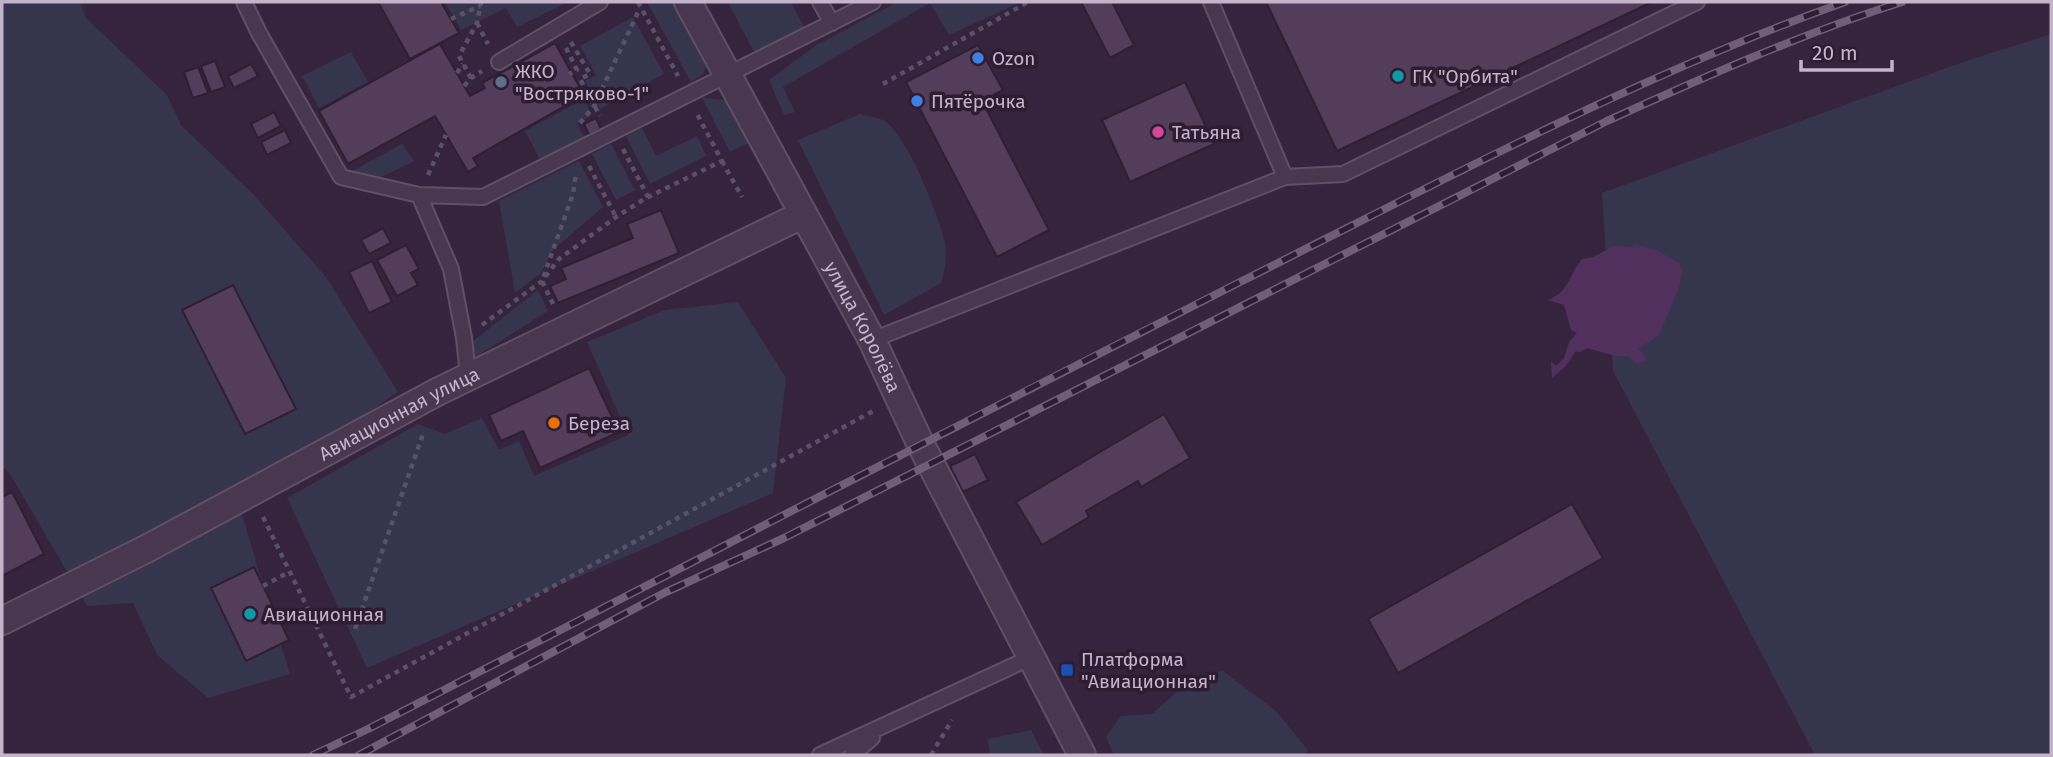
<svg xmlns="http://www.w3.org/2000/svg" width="2053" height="757" font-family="'Fira Sans',sans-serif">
<rect width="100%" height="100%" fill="#36233e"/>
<path fill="#36354e" d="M2 2H80L86 18 167 95 181 125 254 195 326 277 398 392 356 421 234 488 290 674 208 698 157 655 133 603 87 606 10 474 2 466Z
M445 2H568L517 27 506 8 461 30Z
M647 2H674L707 65 703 74 691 82Z
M728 2H791L805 29 755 54Z
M897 2H1021L949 35 930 3 783 87 795 112 784 115 769 80 815 46Z
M633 17 664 74 600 109 585 81 596 75 580 46Z
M2051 34V755H1815L1613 371 1602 193 1963 62Z
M351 52 368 82 319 108 302 76Z
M702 98 727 100 749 143 730 152Z
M584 99 592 115 577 123 584 137 540 160 525 131Z
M860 114C867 116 880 117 886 122 907 137 938 213 944 239 948 255 945 268 941 283L884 315 798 140Z
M642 128 656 156 697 136 706 156 650 184 626 136Z
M402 144 414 161 377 179 357 175 354 170Z
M611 144 635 190 616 200 592 154Z
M579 161 603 207 552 251 541 273 515 293 499 201Z
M538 290 548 311 475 357 468 345Z
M738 302 786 378 773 493 367 668 287 498 418 424 445 434 482 418 499 450 519 441 534 476 628 435 587 342 665 310Z
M1223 671 1276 711 1308 750 1304 755H1114L1106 737 1121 716 1152 714 1192 678Z
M1031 730 1044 755H990L988 739Z"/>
<path fill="#51305d" d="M1634 244 1656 250 1680 263 1682 274 1678 290 1659 335 1638 349 1644 354 1645 361 1637 364 1629 356H1615L1587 348 1580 352 1576 351 1565 367 1552 378 1551 361 1556 366 1564 358 1569 342 1577 333 1571 330 1564 305 1548 300C1569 292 1569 275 1582 259L1593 257 1614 246 1632 247Z"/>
<path fill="#533d5b" stroke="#2f1e34" stroke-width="2" d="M378 2H441L459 33 410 59Z
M1081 2H1112L1134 45 1110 58Z
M1266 2H1652L1337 151Z
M555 43 584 95 473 158 478 166 468 172 435 116 348 164 319 111 440 44 470 96 485 88 482 83Z
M978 45 1003 90 982 101 1049 230 997 257 906 82Z
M215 61 225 87 211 92 201 66Z
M251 64 258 76 234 88 228 76Z
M198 67 208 93 193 98 184 72Z
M1185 82 1214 144 1130 182 1102 120Z
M274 112 281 126 258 138 251 124Z
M596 118 601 129 589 135 584 124Z
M285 130 291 143 267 155 261 142Z
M661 210 679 253 558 303 550 286 566 279 561 268 633 238 627 224Z
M383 228 391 243 369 254 361 240Z
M406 245 419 269 411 273 418 285 397 296 377 260Z
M372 261 392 302 369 313 349 272Z
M233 285 296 409 245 434 182 310Z
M589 368 619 432 540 468 523 431 501 441 489 415Z
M1164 414 1190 458 1141 487 1138 481 1086 511 1089 517 1042 545 1016 502Z
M975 454 988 480 963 492 950 466Z
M12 492 44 554 2 576V497Z
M1572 504 1603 558 1398 673 1368 619Z
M254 567 289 640 246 661 211 588Z"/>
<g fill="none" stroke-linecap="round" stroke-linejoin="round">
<defs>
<path id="lane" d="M244 2 259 33 341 177 419 195 483 197 873 2
M820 2 832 23
M1211 2 1285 177
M499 62 600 2
M419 195 451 269 464 338 468 376
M872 340 1285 177 1343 174 1697 2
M820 755 1032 657
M852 755 872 738"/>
<g id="street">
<path id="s1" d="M688 2 872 340 920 443 1082 755"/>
<path id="s2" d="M2 621 148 548 437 392 802 215"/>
</g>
</defs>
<use href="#lane" stroke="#604f66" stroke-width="18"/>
<use href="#street" stroke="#604f66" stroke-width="30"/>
<path stroke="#585169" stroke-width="4.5" stroke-dasharray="5 5" stroke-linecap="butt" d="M638 2 678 76
M451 19 480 6
M477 23 488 44
M571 42 590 74 580 79 600 116
M566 48 577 70 569 74
M457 73 463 64
M471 78 459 56 477 23 481 2
M883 84 1028 2
M464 86 471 78 482 71
M580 123 594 106 640 8
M623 149 648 197
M722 161 742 197
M589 166 616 217
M428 175 446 135
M553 304 542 281 573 194 576 174
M482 325 542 281 559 259 616 217 646 198 722 161 696 112
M263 517 351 697 873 411
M263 586 289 572
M355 629 424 431
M931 755 952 720"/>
<use href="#lane" stroke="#48374e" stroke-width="14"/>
<use href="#street" stroke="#48374e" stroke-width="26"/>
<defs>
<path id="rail" d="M313 755 368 729C660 579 951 428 1244 280 1442 181 1637 76 1845 2
M359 755 664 593 784 538 1607 121C1704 77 1801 34 1902 2"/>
</defs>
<use href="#rail" stroke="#715d78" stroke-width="8"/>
<use href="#rail" stroke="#2d1c32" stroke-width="5" stroke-dasharray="16" stroke-linecap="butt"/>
</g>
<g fill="#3f7fe0" stroke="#2d1c32" stroke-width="2.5">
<circle cx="978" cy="58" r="7"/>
<circle cx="917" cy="101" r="7"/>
</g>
<g fill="#0f9aa8" stroke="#2d1c32" stroke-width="2.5">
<circle cx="1398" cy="76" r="7"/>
<circle cx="250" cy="614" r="7"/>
</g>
<circle fill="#5c6f8a" stroke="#2d1c32" stroke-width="2.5" cx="501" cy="82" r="7"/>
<circle fill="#d1479c" stroke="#2d1c32" stroke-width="2.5" cx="1158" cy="132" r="7"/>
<circle fill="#e8710a" stroke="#2d1c32" stroke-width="2.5" cx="554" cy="423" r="7"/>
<rect fill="#1a4fb4" stroke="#2d1c32" stroke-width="2.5" x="1060" y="663" width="14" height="14" rx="3.5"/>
<g text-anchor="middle" stroke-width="7" stroke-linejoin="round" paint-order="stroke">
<g font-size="19" fill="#c4b3c9" stroke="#2d1c32" text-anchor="start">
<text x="992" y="65">Ozon</text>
<text x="515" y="78">ЖКО<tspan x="515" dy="22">"Востряково-1"</tspan></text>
<text x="1412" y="83">ГК "Орбита"</text>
<text x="931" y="108">Пятёрочка</text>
<text x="1172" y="139">Татьяна</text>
<text x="568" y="430">Береза</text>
<text x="264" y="621">Авиационная</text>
<text x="1081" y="666">Платформа<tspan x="1081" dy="22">"Авиационная"</tspan></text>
</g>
<g font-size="19" fill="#c4b3c9" stroke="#2d1c32">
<text dy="7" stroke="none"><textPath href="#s1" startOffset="369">улица Королёва</textPath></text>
<text dy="7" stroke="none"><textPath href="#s2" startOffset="448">Авиационная улица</textPath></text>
</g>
</g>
<rect width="2053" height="757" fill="none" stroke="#c4b3c9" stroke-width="7"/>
<path d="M1801 60v10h91v-10" fill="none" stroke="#c4b3c9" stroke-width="3.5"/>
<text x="1812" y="60" font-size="21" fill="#c4b3c9" stroke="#2d1c32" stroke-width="5" paint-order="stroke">20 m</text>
</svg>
